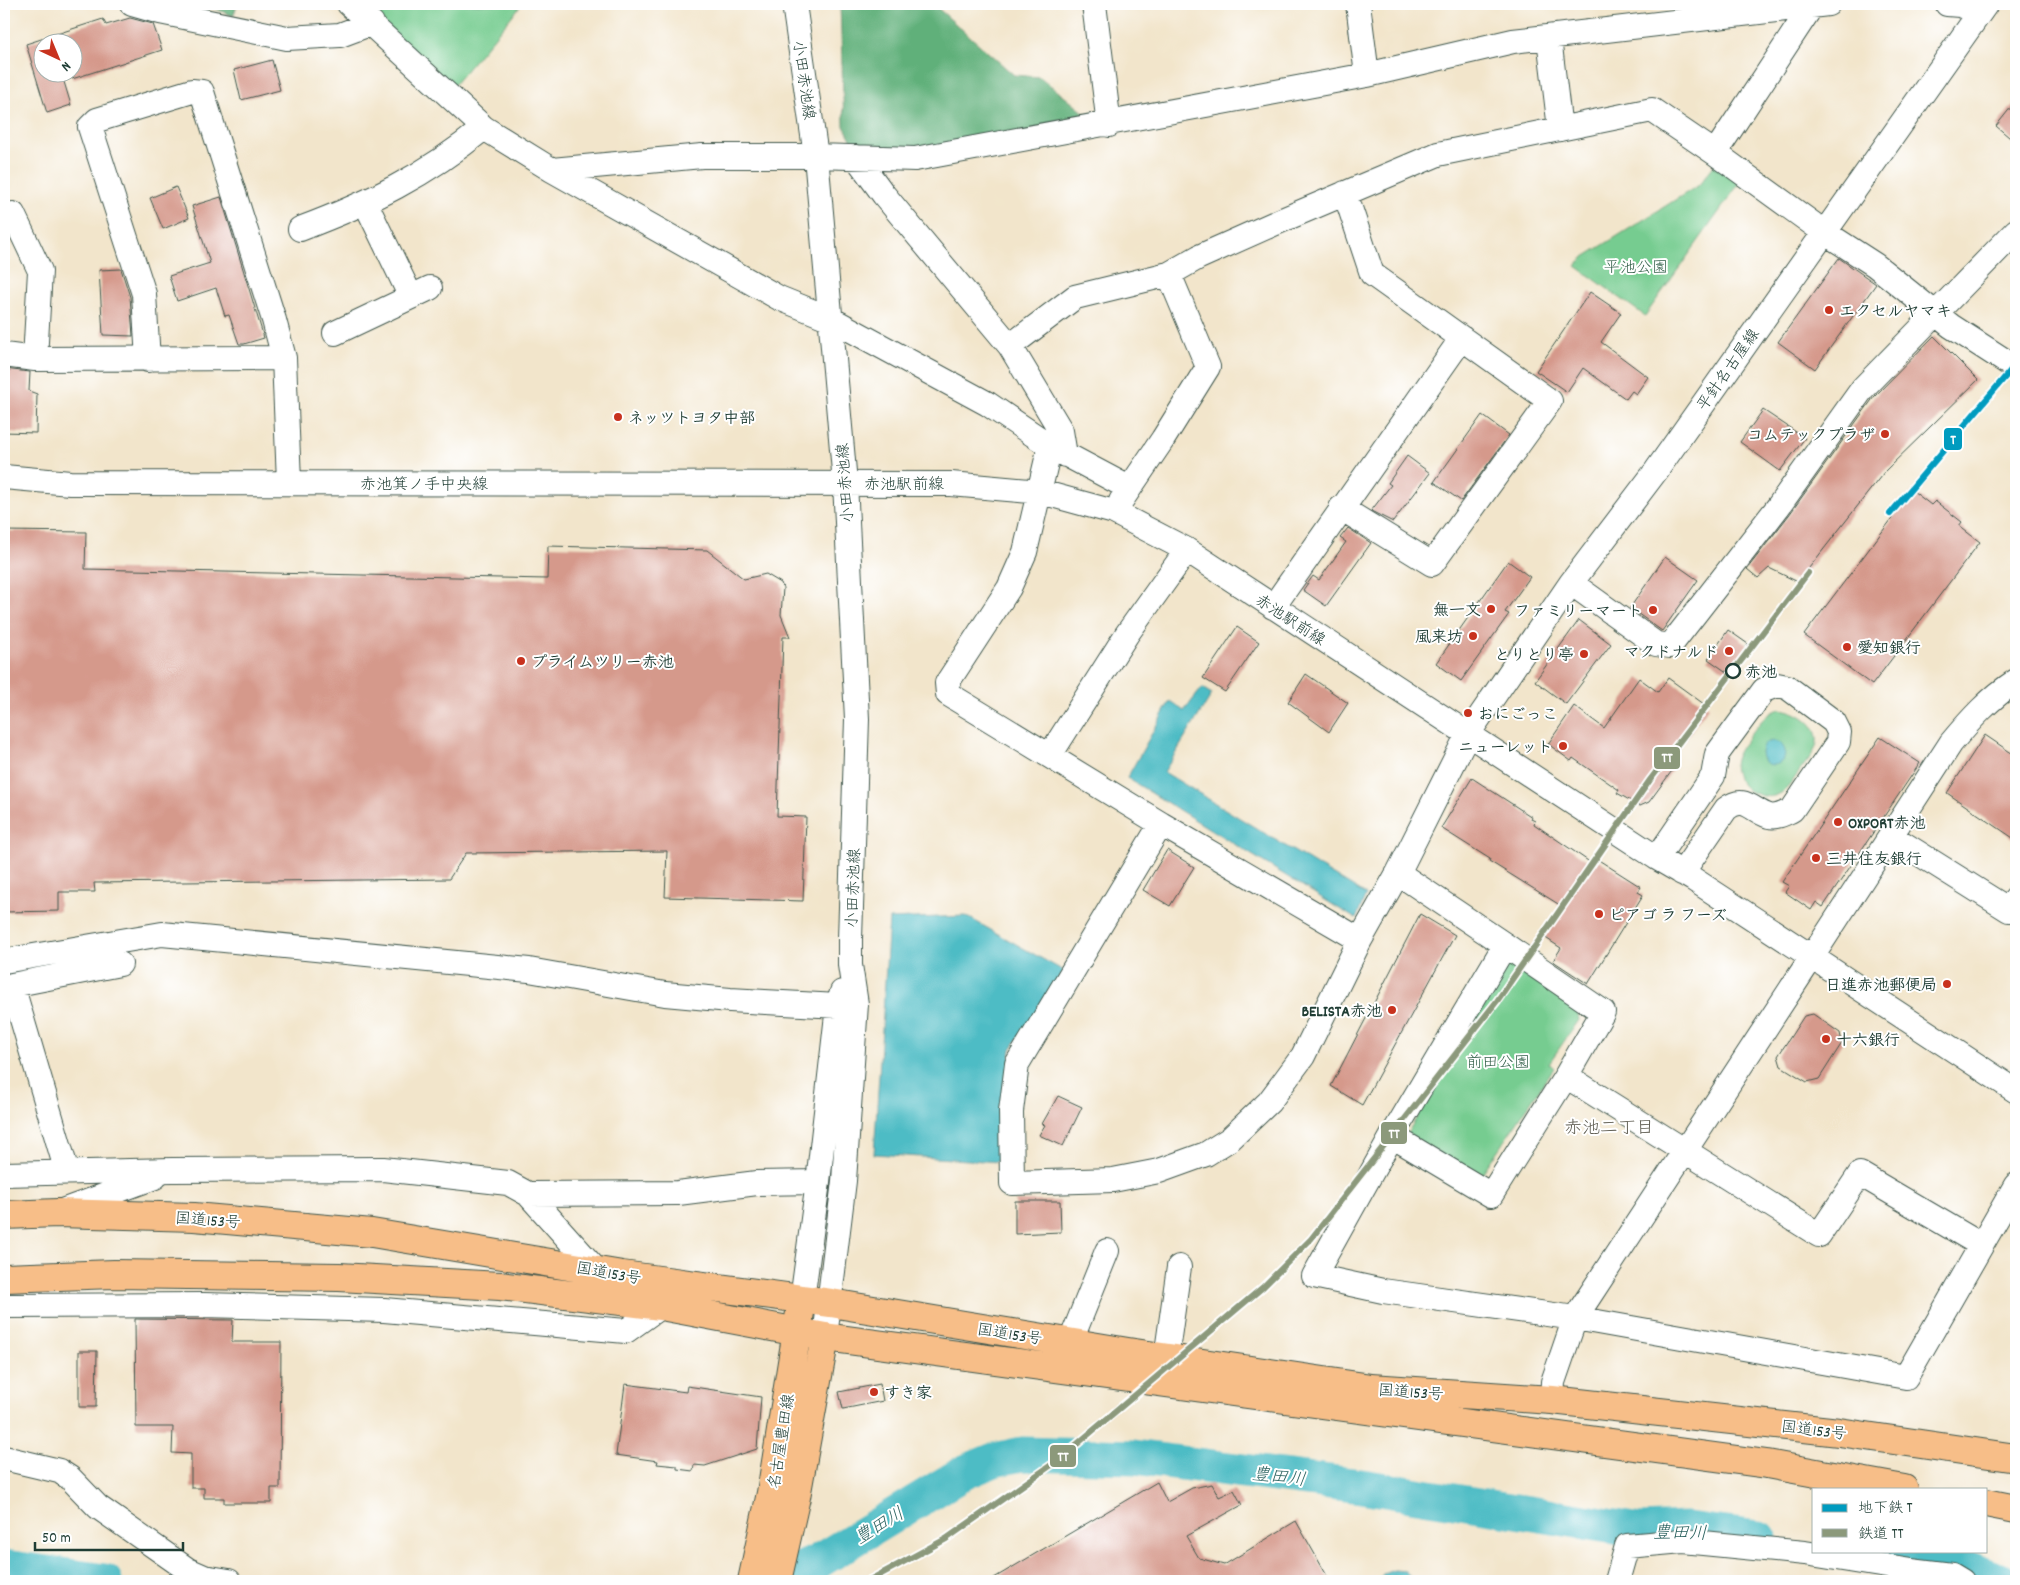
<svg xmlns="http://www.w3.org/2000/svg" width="2020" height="1585" font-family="Dekko,'Klee One',sans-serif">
<rect width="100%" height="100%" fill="#fff"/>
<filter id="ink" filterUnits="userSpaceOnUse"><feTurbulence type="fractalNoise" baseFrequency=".02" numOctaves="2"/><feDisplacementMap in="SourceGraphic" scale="10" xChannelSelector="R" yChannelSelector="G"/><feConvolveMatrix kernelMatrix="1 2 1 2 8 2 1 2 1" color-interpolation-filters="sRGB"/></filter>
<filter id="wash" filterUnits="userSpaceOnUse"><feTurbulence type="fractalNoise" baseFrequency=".0096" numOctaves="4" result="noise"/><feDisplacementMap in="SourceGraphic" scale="20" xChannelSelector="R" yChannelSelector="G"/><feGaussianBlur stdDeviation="1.12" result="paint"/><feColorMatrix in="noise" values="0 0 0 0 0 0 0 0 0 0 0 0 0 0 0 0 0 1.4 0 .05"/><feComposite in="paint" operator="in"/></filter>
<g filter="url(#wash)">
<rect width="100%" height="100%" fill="#f2e5cb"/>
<path fill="#76cc90" stroke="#4a8462" d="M358 4H522L453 86Z
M1715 164 1741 181 1645 316 1576 266 1584 257 1699 185Z
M1779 709C1796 710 1823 725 1816 747 1813 755 1804 765 1799 772 1793 780 1788 790 1779 794 1771 798 1764 797 1757 794 1749 792 1744 787 1739 780 1727 762 1740 749 1751 734 1759 724 1766 713 1779 709Z
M1507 961 1577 1007 1579 1020 1549 1063 1554 1068 1481 1175 1472 1176 1407 1134Z"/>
<path fill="#60b07a" stroke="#407657" d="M204 4H238L233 16Z
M840 4H933L1014 75 1040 77 1085 113 1083 127 914 152 853 143 844 126Z"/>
<path fill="#4ebcc5" stroke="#367c7c" d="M1202 688 1212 694 1164 772 1366 895 1356 919 1127 778 1170 701 1184 711Z
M1761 753a12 12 0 1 1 24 0a12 12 0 1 1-24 0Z
M966 916 1064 971 1011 1049 1000 1162 874 1154 889 919Z
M1394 1570 1405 1571 1413 1581H1402V1578L1393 1576 1392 1581H1378L1383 1574Z"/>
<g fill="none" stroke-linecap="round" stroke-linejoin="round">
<path stroke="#4ebcc5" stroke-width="35" d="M1870 1551 1948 1561 2002 1581
M4 1567 105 1581
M774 1581 817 1562 965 1472 994 1460 1022 1454 1134 1457 1361 1486 1640 1531 1687 1529 1759 1538"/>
</g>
<g id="blocks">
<path fill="#d5998b" d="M130 18 153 24 162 50 72 79V42H42V72H61L71 105 47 113 26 44 103 19 106 25Z
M272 60 280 90 241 100 234 70Z
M2016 101V143L1996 126Z
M176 187 189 218 163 229 150 198Z
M221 197 264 338 244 344H239L229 315 225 316 216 288 177 301 169 276 210 263 192 206Z
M1839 258 1876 284 1815 369 1778 342Z
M121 269 130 297 133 336 103 335 99 270Z
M1590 292 1621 313 1601 342 1648 377 1636 394 1632 391 1626 399 1583 368 1567 392 1536 371Z
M1934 336 1978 380 1885 471 1798 582 1769 568 1758 578 1747 569 1789 515 1874 397Z
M4 369 30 372 29 391 37 394 36 433 4 432Z
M1763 410 1805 438 1780 471 1740 442Z
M1482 415 1509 435 1461 501 1434 482Z
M1407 456 1430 473 1393 522 1371 511 1391 485 1388 483Z
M1913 491 1931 505 1935 501 1962 522 1959 526 1980 542 1872 685 1804 635Z
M1348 528 1371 543 1326 606 1303 590 1313 576 1319 580 1346 542 1340 538Z
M4 531 86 532 85 569 547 579 548 546 707 550 744 579 766 574 781 583 783 588 781 615 790 637H783L777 816 806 817 803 901 665 897 667 851 466 853 449 879 94 883 95 892H59V911L4 912Z
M1665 557 1698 580 1662 631 1630 608Z
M1508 561 1530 577 1505 612 1509 614 1461 681 1436 663Z
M1579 620 1611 644 1566 704 1535 681Z
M1237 627 1259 642 1225 692 1203 678Z
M1728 630 1748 644 1728 673 1708 659Z
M1306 674 1348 703 1329 732 1288 702Z
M1639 678 1658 692 1668 678 1708 707 1668 764 1674 768 1649 802 1640 806 1617 793 1619 790 1573 758 1571 761 1548 744 1574 706 1604 728Z
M1985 735 2016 756V840L1947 793Z
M1880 737 1920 763 1823 907 1816 902 1811 910 1785 892 1789 886 1782 882Z
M1472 778 1532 817 1531 819 1535 821 1534 824 1594 865 1597 859 1641 887 1638 892 1643 895 1588 984 1553 961 1561 948 1544 937 1563 907 1489 861 1490 859 1441 828Z
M1167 850 1194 867 1170 906 1143 890Z
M1420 914 1455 935 1362 1105 1331 1086Z
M1813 1014 1840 1033 1842 1043 1819 1079 1807 1082 1781 1066 1778 1056 1804 1016Z
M1058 1096 1082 1107 1063 1146 1039 1135 1045 1125 1042 1124Z
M1015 1201H1060L1061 1232 1015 1234Z
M135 1319 233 1320 232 1342H281L280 1488H271V1503H224V1498H204V1488H191V1454L172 1453 173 1427H136Z
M79 1351H97L96 1407H79Z
M625 1384 686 1392 687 1386 761 1397 757 1449 705 1466 694 1465 693 1471 677 1469V1466L657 1464 658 1461 616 1455Z
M880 1384 883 1401 843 1409 839 1392Z
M1157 1482 1167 1502 1192 1488 1212 1484 1219 1497 1234 1490 1242 1505 1186 1536 1199 1558 1224 1565 1296 1521 1330 1581H989Z"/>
</g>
</g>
<g filter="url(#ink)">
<use href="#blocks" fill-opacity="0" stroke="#3f564b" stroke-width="1"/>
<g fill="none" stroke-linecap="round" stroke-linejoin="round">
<defs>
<path id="minor" d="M132 4 160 12 287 38 340 35 372 23
M349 4 484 128 552 170 779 298 831 319 988 404 1050 446 1129 488
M794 4 816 156 845 483 857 719 850 939V965L856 1004 844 1181 825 1337
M1094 4 1109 125
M1358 4 1367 75
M1947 4 1960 5 1979 11
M1549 38 1560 129
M1715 153 1813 4
M856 157 884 195 1010 346 1061 431 1065 455
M552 170 702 156H816L915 159 1367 75 1513 41 1828 4
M366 204 411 297
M13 214 40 271 35 359
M300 229C371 202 424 177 484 128
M335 333 430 288
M1010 346 1075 297 1169 274 1199 257 1280 221 1438 154 1652 110 1715 153 1824 232 1875 265 1951 326 2016 368
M4 355 35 359 284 358 289 482
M148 360 144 294 90 127 97 120 192 91 202 92 274 320 284 358
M1050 446 1025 552 1009 588 947 683 948 694 1161 824
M4 477 70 483 951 484 1041 492 1114 512 1187 550 1657 858 1693 879 1812 957 1951 743C1971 719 1990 698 2016 681
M1121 501 1163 439 1208 367 1169 274
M1341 508 1432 564 1550 401 1372 274 1345 193
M1571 583 1656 644 1670 646 1778 507 1863 388 2016 231
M1273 607 1462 338
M1050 755 1127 634 1187 550
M1891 836 2009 910 2016 898
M1657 858 1713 776 1717 754 1764 690 1777 685 1787 687 1834 722 1839 732 1838 742 1792 810C1785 813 1777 818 1769 816 1752 811 1745 794 1726 809L1682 873
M1398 873 1505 945
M1360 940 1161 824 1017 1064 1011 1111 1012 1183 1113 1180 1159 1171 1206 1154 1230 1139 1269 1102 1303 1056 1360 940 1398 873 1468 734 1571 583 1656 471 1986 4
M4 961 162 934 529 970 665 994 730 1000 838 1006
M1566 1076 1819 1235 1860 1174 1981 1245
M1392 1136 1491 1195 1566 1076 1603 1012 1505 945 1392 1136 1314 1276 1383 1291 1575 1318 1906 1377 2016 1185
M67 1172 12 985 120 964
M4 1174 172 1170 383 1169 508 1183 528 1194 596 1270
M528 1194 678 1193 757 1183 818 1182
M62 1211 155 1177
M802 1300 818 1182 838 1006 842 992
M4 1306 204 1305 384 1310 626 1331 661 1306
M1070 1343 1107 1251
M1166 1358 1179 1267
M1552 1400 1553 1382 1575 1318 1812 957 2016 1091
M4 1458 59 1471 70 1478 98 1507 188 1570 204 1577 229 1581
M1911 1570 1952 1575 1962 1581
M1617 1581 1627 1546 1683 1541 1805 1553 1911 1570 1909 1581"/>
<path id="major" d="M752 1581 771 1493 802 1300
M777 1581 796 1497 825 1337"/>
<path id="highway" d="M4 1215 58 1213 194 1217 372 1233 622 1275 831 1303 1128 1352 1371 1388 1552 1400 1839 1432 2016 1458
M4 1278 114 1274 339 1277 500 1286 661 1306 825 1337 1767 1464 1904 1489
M1986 1503 2016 1509"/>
</defs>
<use href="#minor" stroke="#3f564b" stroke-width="26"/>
<use href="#major" stroke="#3f564b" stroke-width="30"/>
<use href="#highway" stroke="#3f564b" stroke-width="30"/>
<use href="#minor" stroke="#fff" stroke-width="24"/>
<use href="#major" stroke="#f7be88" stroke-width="28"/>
<use href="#highway" stroke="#f7be88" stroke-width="28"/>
<defs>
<path id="rail-1" d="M868 1581 946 1539 1057 1461 1263 1287 1311 1239 1497 1001 1650 780 1808 573"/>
</defs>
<use href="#rail-1" stroke="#fff" stroke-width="10"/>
<use href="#rail-1" stroke="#8c997b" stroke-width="6"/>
<defs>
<path id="metro-1" d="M1890 514 2016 364"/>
</defs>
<use href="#metro-1" stroke="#fff" stroke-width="10"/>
<use href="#metro-1" stroke="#009bbf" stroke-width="6"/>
</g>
</g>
<g fill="#c8321e" stroke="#fff" stroke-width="2">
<circle cx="1829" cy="310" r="5"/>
<circle cx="618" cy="417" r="5"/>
<circle cx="1885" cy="434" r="5"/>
<circle cx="1491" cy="609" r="5"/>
<circle cx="1653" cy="610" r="5"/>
<circle cx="1473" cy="636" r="5"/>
<circle cx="1847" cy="647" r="5"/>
<circle cx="1729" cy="651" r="5"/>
<circle cx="1584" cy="654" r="5"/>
<circle cx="521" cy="661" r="5"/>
<circle cx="1468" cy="713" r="5"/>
<circle cx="1563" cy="746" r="5"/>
<circle cx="1838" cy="822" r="5"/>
<circle cx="1816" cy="858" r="5"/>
<circle cx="1599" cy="914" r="5"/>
<circle cx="1947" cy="984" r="5"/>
<circle cx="1392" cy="1010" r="5"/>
<circle cx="1826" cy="1039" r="5"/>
<circle cx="874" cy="1392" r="5"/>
</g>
<circle fill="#fff" stroke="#1f3d34" stroke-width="2.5" cx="1733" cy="671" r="7"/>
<g text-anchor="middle" stroke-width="4" stroke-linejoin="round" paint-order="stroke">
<g font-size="16" fill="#1f3d34" stroke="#fff">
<text transform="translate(805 80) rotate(82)" y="6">小田赤池線</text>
<text transform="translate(1727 369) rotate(-55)" y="6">平針名古屋線</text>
<text x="424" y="489">赤池箕ノ手中央線</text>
<text transform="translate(844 483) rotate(-94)" y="6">小田赤池線</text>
<text x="904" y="489">赤池駅前線</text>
<text transform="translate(1291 619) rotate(33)" y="6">赤池駅前線</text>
<text transform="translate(852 888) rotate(-88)" y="6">小田赤池線</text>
<text transform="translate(208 1219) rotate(4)" y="6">国道153号</text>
<text transform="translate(609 1272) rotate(10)" y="6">国道153号</text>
<text transform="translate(1010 1333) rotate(9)" y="6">国道153号</text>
<text transform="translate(1411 1391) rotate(4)" y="6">国道153号</text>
<text transform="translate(1814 1429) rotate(7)" y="6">国道153号</text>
<text transform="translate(780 1441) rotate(-81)" y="6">名古屋豊田線</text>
</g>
<g font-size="16" fill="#35614b" stroke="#fff">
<text x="1636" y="272">平池公園</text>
<text x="1498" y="1067">前田公園</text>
</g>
<g font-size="16" font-weight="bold" fill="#1f3d34" stroke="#fff" text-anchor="start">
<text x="1839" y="316">エクセルヤマキ</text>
<text x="628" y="423">ネッツトヨタ中部</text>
<text x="1875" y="440" text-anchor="end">コムテックプラザ</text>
<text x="1481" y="615" text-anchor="end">無一文</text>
<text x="1643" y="616" text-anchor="end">ファミリーマート</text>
<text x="1463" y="642" text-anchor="end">風来坊</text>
<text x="1857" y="653">愛知銀行</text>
<text x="1719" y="657" text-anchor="end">マクドナルド</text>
<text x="1574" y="660" text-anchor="end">とりとり亭</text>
<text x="531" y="667">プライムツリー赤池</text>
<text x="1478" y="719">おにごっこ</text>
<text x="1553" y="752" text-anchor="end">ニューレット</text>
<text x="1848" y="828">OXPORT赤池</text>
<text x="1826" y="864">三井住友銀行</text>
<text x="1609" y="920">ピアゴ ラ フーズ</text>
<text x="1937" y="990" text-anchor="end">日進赤池郵便局</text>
<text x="1382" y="1016" text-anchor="end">BELISTA赤池</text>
<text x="1836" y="1045">十六銀行</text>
<text x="884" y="1398">すき家</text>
</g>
<g font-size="16" font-weight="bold" fill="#1f3d34" stroke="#fff" text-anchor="start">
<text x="1745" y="677">赤池</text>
</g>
<g font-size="18" fill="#5f5d52" stroke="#fff">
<text x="1609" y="1133">赤池二丁目</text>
</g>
<g font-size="18" font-style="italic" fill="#2d6360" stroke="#fff">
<text transform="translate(1279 1476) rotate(7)" y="6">豊田川</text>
<text transform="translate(879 1525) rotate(-31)" y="6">豊田川</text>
<text transform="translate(1680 1532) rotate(1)" y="6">豊田川</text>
</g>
</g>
<g stroke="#fff" stroke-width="2">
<rect x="1943" y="427" width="20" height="24" rx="5" fill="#009bbf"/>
<rect x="1653" y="746" width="28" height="24" rx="5" fill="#8c997b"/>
<rect x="1380" y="1121" width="28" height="24" rx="5" fill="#8c997b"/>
<rect x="1049" y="1444" width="28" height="24" rx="5" fill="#8c997b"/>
</g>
<g font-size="14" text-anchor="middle" font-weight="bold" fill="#fff">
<text x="1953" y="444">T</text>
<text x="1667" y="762">TT</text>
<text x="1394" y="1138">TT</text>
<text x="1063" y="1461">TT</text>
</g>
<rect width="2020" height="1585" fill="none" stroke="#fff" stroke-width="20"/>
<rect x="1812" y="1488" width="175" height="65" fill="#ffffff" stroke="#a5b1ae"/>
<rect x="1822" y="1504" width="25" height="8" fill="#009bbf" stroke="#a5b1ae"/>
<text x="1858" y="1512" font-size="15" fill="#1f3d34">地下鉄 T</text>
<rect x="1822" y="1529" width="25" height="8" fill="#8c997b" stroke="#a5b1ae"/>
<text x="1858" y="1538" font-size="15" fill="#1f3d34">鉄道 TT</text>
<g transform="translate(58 58) rotate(136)"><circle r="24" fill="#ffffff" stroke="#a5b1ae"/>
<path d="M0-4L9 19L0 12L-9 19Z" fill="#c8321e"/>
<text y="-8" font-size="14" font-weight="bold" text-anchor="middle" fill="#1f3d34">N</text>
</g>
<path d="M35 1542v8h148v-8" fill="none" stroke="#1f3d34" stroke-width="2.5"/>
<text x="42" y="1542" font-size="15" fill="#1f3d34" stroke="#ffffff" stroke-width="4" paint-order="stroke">50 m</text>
</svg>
